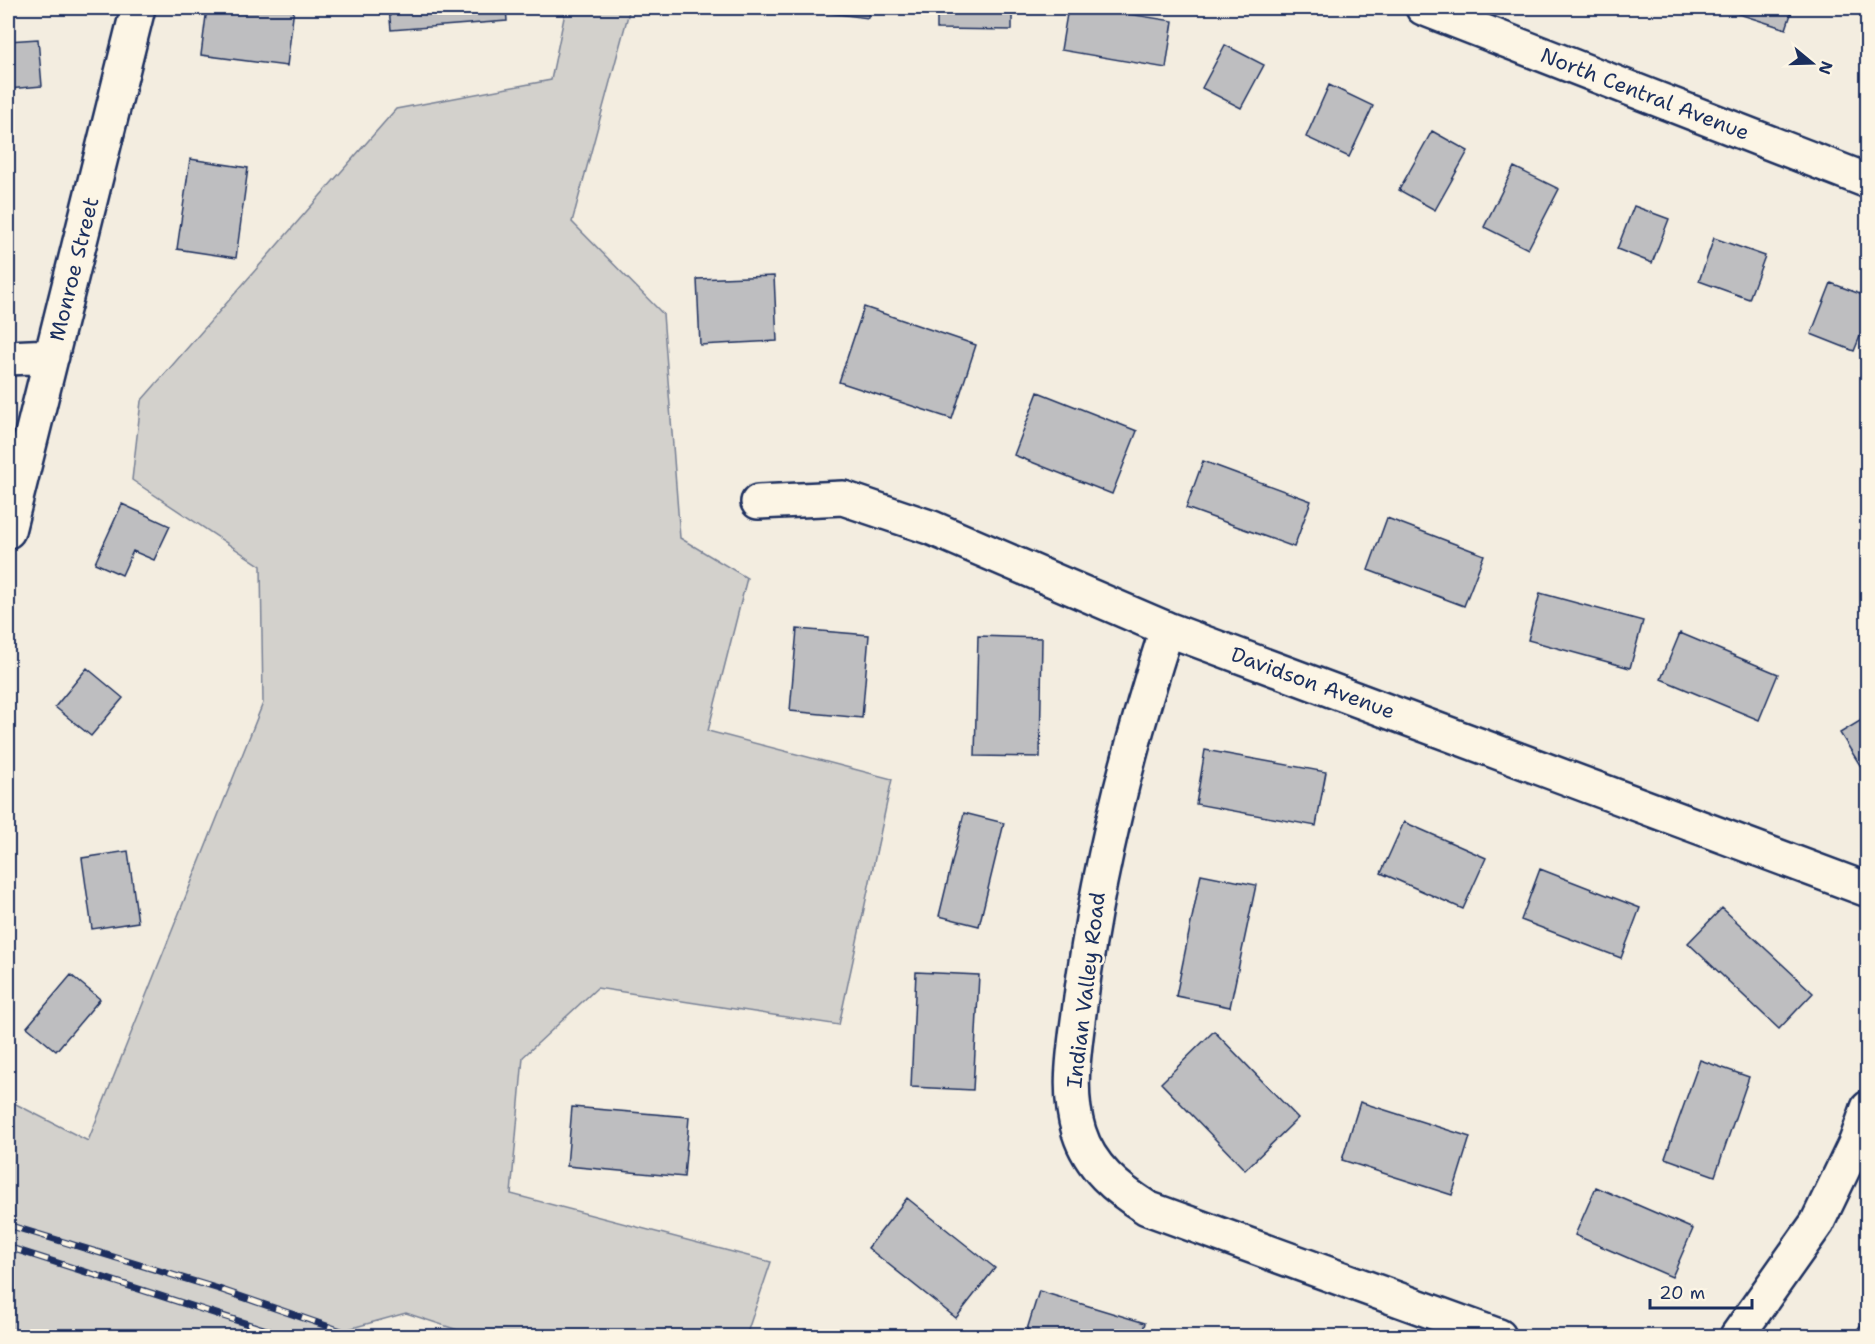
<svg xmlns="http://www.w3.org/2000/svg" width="1875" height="1344" font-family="'Shantell Sans',sans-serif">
<rect width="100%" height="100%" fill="#f3ede0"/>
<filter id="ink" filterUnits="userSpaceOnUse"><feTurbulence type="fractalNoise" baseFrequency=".0167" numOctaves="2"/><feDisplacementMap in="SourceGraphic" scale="12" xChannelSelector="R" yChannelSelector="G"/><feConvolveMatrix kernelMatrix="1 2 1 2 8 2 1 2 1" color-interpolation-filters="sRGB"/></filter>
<g filter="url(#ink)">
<path fill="#d3d1cc" stroke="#778095" stroke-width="1.5" d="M566 8H630L572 222 663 314 680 538 747 578 708 731 892 779 839 1025 597 988 523 1057 511 1194 771 1262 746 1336H476L406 1313 323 1336H8V1100L88 1141 263 703 261 566 132 480 141 401 396 109 551 80Z"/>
<path fill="#bebec0" stroke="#1b2f5e" stroke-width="1.5" d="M207 8H294L287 66 201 55Z
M389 8H506L507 21 391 30Z
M790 8H869L868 18Z
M937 8H1012V30L937 29Z
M1068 8H1091L1173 21 1166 68 1061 50Z
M1723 9V8H1793L1786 29Z
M38 39 42 86 8 89V41Z
M1225 45 1264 65 1241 108 1202 88Z
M1329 85 1373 106 1349 157 1306 137Z
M1432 131 1468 151 1435 210 1399 190Z
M190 159 248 168 236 258 177 249Z
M1514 167 1559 189 1528 249 1484 227Z
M1634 206 1669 219 1652 263 1617 249Z
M1714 238 1765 256 1749 299 1699 281Z
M774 276 777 341 700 345 697 279Z
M1831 283 1868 297V317L1854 351 1811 334Z
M864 307 976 345 952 419 839 382Z
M1038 392 1137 431 1112 494 1014 455Z
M1203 461 1311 501 1294 547 1186 508Z
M122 504 170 526 154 560 133 551 122 575 95 563Z
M1387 518 1484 555 1464 606 1368 570Z
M1540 593 1643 621 1630 668 1528 640Z
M797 629 869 635 862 718 790 711Z
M1680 633 1778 674 1759 720 1661 679Z
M978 636 1042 638 1040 757 975 756Z
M87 668 123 698 91 736 55 707Z
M1868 716V778L1840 733Z
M1205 750 1326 772 1316 826 1196 804Z
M964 813 1004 823 979 926 939 916Z
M1404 822 1486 858 1463 909 1381 873Z
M128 851 138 922 92 929 82 858Z
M1540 869 1640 908 1621 958 1521 920Z
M1201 874 1256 885 1230 1007 1176 996Z
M1722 908 1813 993 1779 1029 1688 943Z
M916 972 979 975 973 1090 911 1087Z
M71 975 100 999 56 1051 27 1027Z
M1214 1031 1298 1118 1245 1170 1161 1083Z
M1700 1060 1749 1077 1715 1176 1665 1158Z
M1360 1102 1470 1137 1452 1195 1342 1160Z
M572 1107 689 1117 684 1177 567 1166Z
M1596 1187 1693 1229 1672 1277 1575 1235Z
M907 1198 995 1268 956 1318 868 1248Z
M1039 1291 1145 1323 1141 1336H1025Z
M1868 1316V1336H1852Z"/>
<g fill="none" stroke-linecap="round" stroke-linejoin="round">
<defs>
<path id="minor" d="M8 358 52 356
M758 502 843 498 932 528 1167 629 1868 890
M8 531 138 8
M1167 629C1127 753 1096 876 1080 1005 1075 1047 1066 1091 1079 1132 1090 1167 1117 1189 1147 1208L1499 1336
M1737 1336 1817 1223 1856 1142 1868 1108"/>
<path id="major" d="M1423 8 1868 181"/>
</defs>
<use href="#minor" stroke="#1b2f5e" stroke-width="38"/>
<use href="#major" stroke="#1b2f5e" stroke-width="38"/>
<use href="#minor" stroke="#fcf5e5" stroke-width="33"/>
<use href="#major" stroke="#fcf5e5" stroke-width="33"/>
<defs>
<path id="rail" d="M8 1225 219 1289 356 1336
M8 1247 285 1336"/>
</defs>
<use href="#rail" stroke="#1b2f5e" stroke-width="7"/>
<use href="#rail" stroke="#fcf5e5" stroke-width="4.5" stroke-dasharray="14" stroke-linecap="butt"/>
</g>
</g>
<g text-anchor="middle" stroke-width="5" stroke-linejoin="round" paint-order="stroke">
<g font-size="21" fill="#1b2f5e" stroke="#fcf5e5">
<text transform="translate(1645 94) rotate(21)" y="7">North Central Avenue</text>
<text transform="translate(74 269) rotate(-76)" y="7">Monroe Street</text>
<text transform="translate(1313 683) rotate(20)" y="7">Davidson Avenue</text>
<text transform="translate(1086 990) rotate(-83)" y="7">Indian Valley Road</text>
</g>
</g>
<rect width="1875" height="1344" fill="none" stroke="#fcf5e5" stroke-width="30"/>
<rect x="15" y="15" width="1845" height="1314" fill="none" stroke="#1b2f5e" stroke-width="2" filter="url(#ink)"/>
<g transform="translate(1812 63) rotate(109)" stroke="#fcf5e5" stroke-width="4.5" paint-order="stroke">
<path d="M0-4.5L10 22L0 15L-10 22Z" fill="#1b2f5e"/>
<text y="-9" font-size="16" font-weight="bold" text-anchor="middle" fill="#1b2f5e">N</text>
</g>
<path d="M1650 1299v9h102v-9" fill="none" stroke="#1b2f5e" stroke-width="3"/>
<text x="1659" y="1299" font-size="18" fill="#1b2f5e" stroke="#fcf5e5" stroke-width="4.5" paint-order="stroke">20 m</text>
</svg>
